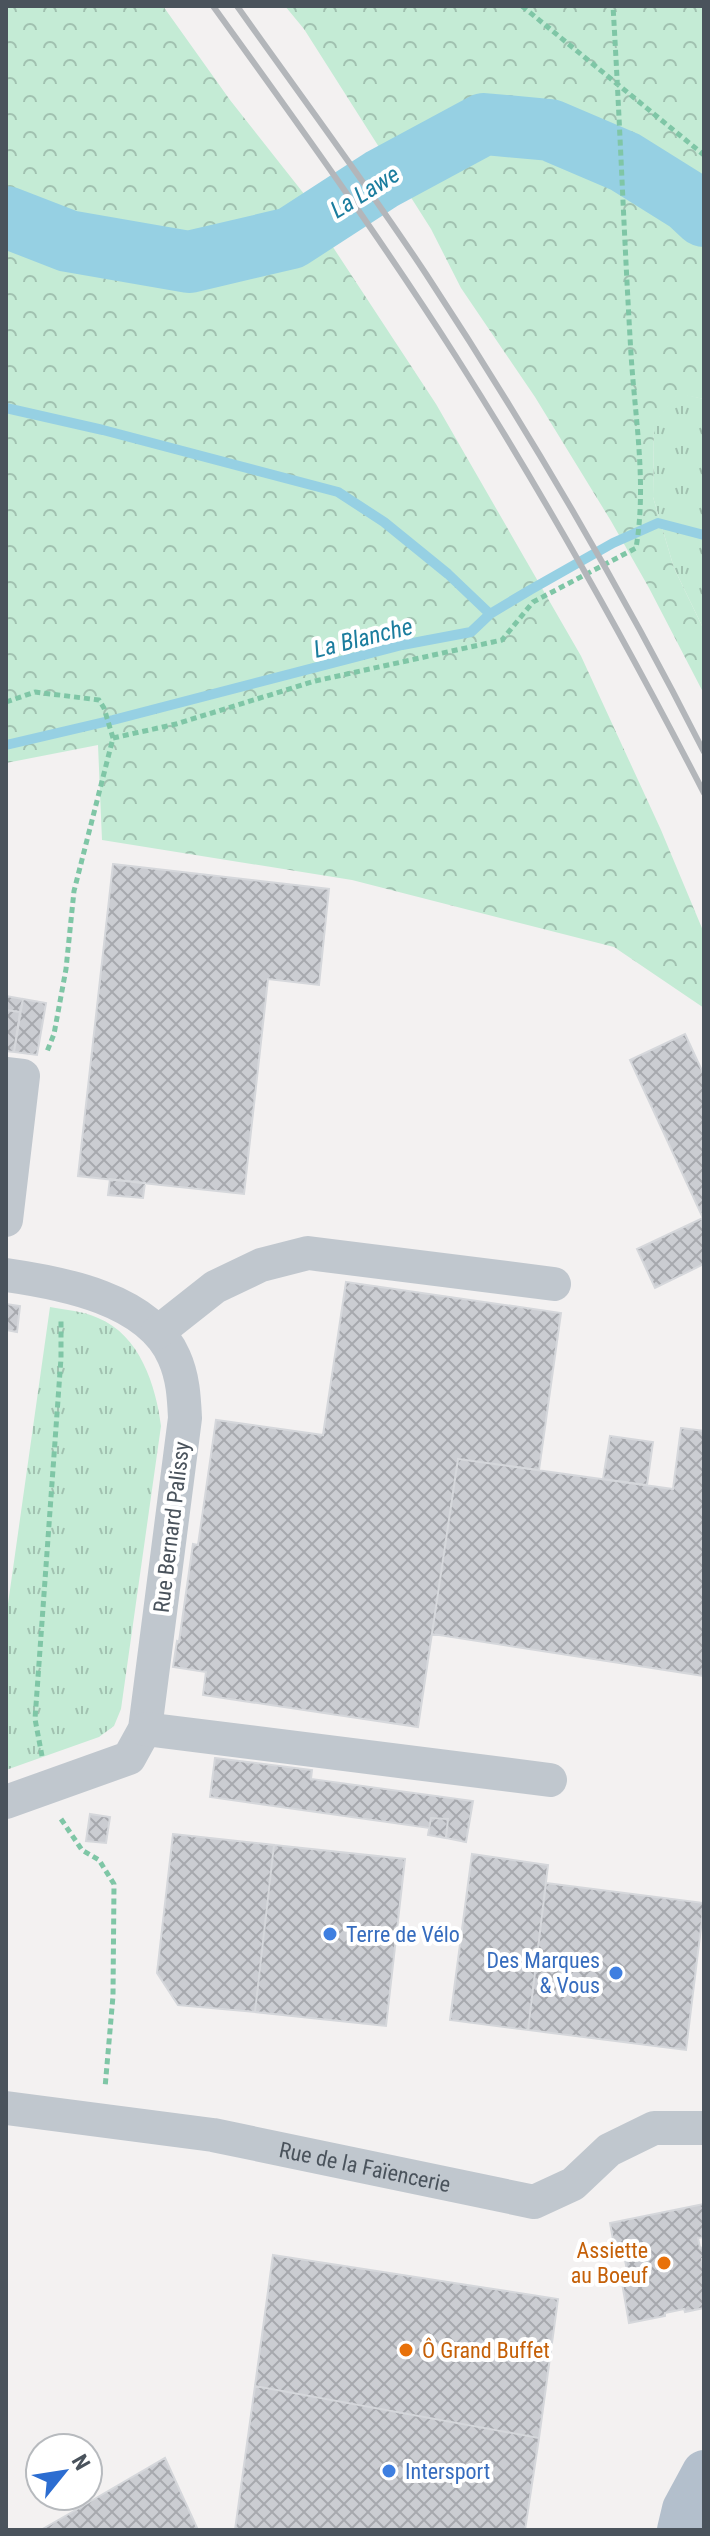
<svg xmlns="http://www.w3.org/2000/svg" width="710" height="2536" font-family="'Roboto Condensed',sans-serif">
<defs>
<pattern id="grass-tufts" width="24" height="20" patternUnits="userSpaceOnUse" patternTransform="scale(2)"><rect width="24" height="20" fill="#c4ebd5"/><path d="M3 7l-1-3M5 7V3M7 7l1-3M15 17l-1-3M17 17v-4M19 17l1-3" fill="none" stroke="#a1c1b0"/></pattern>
<pattern id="forest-crowns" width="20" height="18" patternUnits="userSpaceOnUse" patternTransform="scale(2)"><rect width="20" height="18" fill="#c4ebd5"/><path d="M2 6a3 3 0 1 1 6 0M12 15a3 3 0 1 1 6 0" fill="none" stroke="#a1c1b0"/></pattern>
<pattern id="building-cross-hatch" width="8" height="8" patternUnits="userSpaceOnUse" patternTransform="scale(2)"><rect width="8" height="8" fill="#cbcdd2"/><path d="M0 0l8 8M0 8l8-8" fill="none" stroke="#a7a9ae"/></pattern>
</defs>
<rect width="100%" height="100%" fill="#f3f1f1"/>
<path fill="url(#grass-tufts)" d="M678 393 704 399V630L674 568 653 497 654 423Z
M50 1307C65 1310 84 1311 98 1318 140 1335 156 1386 161 1426L121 1709 114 1726 99 1737 6 1770V1618Z"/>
<path fill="url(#forest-crowns)" d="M6 6H163L230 100 312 204 327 238 436 404 581 656 661 830 704 933V1008L614 947 352 880 102 840 98 745 6 763Z
M285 6H704V399L678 394 654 424 653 497 674 568 704 630V694L649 588 611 521 535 397 461 288 431 229 304 29Z"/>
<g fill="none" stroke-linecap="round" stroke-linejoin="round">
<path stroke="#96d0e3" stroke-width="10" d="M6 408 103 430 338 492 384 522 448 574 490 614
M6 745 113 720 402 645 471 632 490 614 530 590 613 543 658 523 704 535"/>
<path stroke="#96d0e3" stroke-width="62" d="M6 217 68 241 189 262 291 238 382 179 484 124 550 130 625 162 689 202 704 216"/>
</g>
<path fill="url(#building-cross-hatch)" stroke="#d5d7db" stroke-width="2" d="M113 864 329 889 319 985 268 979 244 1194 78 1176Z
M6 996 23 999 20 1012 6 1010Z
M23 999 46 1003 37 1055 14 1052Z
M6 1010 20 1012 14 1052 6 1051Z
M685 1034 704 1075V1264L655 1288 637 1249 703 1218 630 1060Z
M110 1179 145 1183 143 1198 108 1195Z
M346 1282 561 1313 539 1470 458 1459 418 1727 203 1695 206 1672 173 1667 177 1641 179 1642 193 1544 198 1545 216 1420 323 1435Z
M6 1304 20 1306 17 1332 6 1330Z
M681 1428 704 1431V1676L432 1634 458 1459 673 1489Z
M610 1436 653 1442 647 1485 603 1479Z
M215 1758 312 1770 311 1779 473 1801 466 1842 446 1838 448 1819 431 1818 429 1828 210 1797Z
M90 1814 110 1817 106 1843 86 1841Z
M431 1818 448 1819 446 1838 428 1835Z
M173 1834 274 1845 255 2012 178 2005 157 1973Z
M274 1845 405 1859 386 2026 255 2012Z
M472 1854 548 1865 528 2030 450 2020Z
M546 1883 704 1903 686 2050 528 2030Z
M704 2204V2237L698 2238 700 2248 704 2247V2259H702L704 2268V2308L685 2312 684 2309 665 2313V2316L629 2323 622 2283 629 2282 624 2254 616 2256 610 2223Z
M273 2255 558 2299 539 2438 255 2386Z
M255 2386 539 2438 525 2530H235Z
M165 2458 198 2530H41L67 2515Z"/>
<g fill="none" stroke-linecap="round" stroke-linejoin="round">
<path stroke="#7fc6a6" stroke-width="5" stroke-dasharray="6 4" stroke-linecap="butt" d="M522 6 704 155
M6 702 35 692 99 700 104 708 113 738 74 891 66 969 54 1034 46 1054
M113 738 176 724 315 681 502 640 533 602 636 548C647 484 635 418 631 354 624 238 620 122 613 6
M42 1756 35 1719 61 1358V1319
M61 1819 82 1850 99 1860 114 1884 113 1996 105 2088"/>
<g stroke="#c0c7ce" stroke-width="34">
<path d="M6 1074 23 1076 6 1220"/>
<path d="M6 1275C62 1283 149 1299 174 1357 183 1377 184 1397 185 1418L145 1729 129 1758 6 1802"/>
<path d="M158 1332 215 1287 261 1265 308 1253 554 1284"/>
<path d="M145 1729 550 1780"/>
<path id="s1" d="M6 2108 213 2135 534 2202 573 2184 609 2150 654 2128H704"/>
</g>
<path stroke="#b3bfcc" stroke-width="44" d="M679 2530 684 2509 704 2472"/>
<path stroke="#b3b6ba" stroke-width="6" d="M213 6C296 121 379 236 455 355 545 496 627 644 704 793
M237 6C300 95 366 183 426 274 527 428 621 588 704 752"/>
</g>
<g fill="#3f7fe0" stroke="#fff" stroke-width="3">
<circle cx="330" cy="1934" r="8"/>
<circle cx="616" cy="1973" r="8"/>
<circle cx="389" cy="2471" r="8"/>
</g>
<g fill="#e8710a" stroke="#fff" stroke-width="3">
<circle cx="664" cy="2263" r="8"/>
<circle cx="406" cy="2350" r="8"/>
</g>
<g text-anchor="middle" stroke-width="8" stroke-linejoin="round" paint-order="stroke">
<g font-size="22" fill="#4a535c" stroke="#fff">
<text transform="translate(171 1527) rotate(-83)" y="8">Rue Bernard Palissy</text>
<text dy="8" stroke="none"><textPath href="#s1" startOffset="364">Rue de la Faïencerie</textPath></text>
</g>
<g font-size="22" fill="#366cbe" stroke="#fff" text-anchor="start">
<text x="346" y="1942">Terre de Vélo</text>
<text x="600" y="1968" text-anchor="end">Des Marques<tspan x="600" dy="25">&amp; Vous</tspan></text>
<text x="405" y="2479">Intersport</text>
</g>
<g font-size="22" fill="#c56008" stroke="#fff" text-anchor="end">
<text x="648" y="2258">Assiette<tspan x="648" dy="25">au Boeuf</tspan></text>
<text x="422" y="2358" text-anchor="start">Ô Grand Buffet</text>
</g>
<g font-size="24" font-style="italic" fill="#1b7d9e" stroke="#fff">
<text transform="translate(365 192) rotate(-32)" y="8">La Lawe</text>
<text transform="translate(363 638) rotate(-14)" y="8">La Blanche</text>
</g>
</g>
<rect width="710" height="2536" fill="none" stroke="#4a535c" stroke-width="16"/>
<g transform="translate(64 2472) rotate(60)"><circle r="38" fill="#ffffff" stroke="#b7babe" stroke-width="2"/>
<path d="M0-6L14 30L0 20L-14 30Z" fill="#2c6dd1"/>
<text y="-12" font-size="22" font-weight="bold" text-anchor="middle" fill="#4a535c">N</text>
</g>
</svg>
